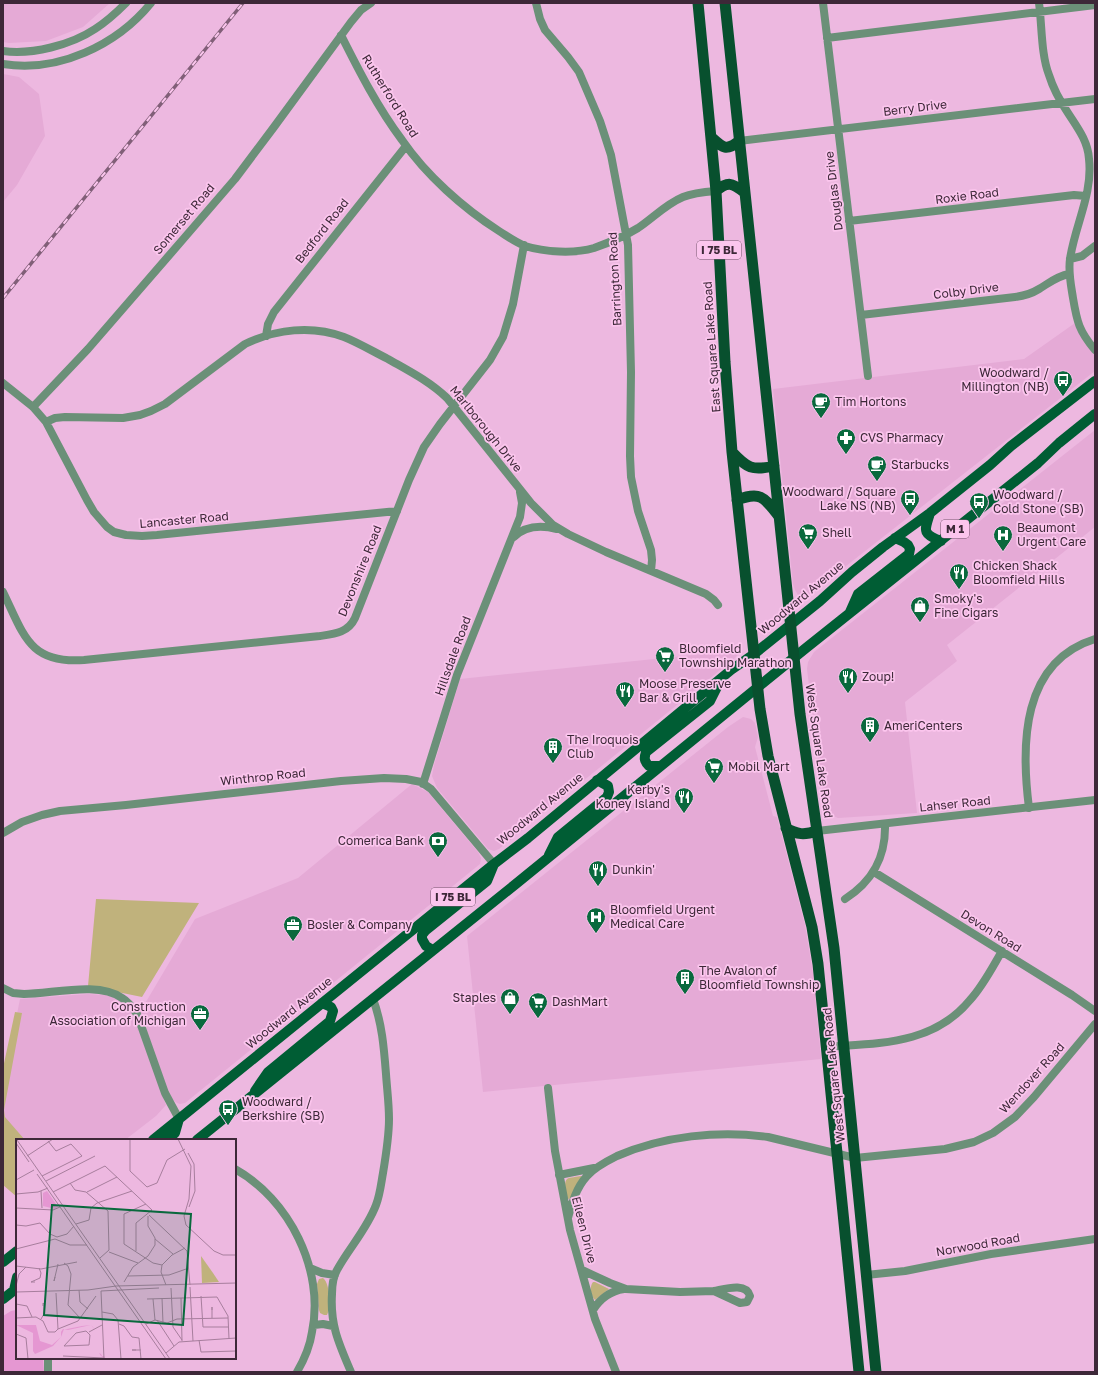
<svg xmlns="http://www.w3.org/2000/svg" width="1098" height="1375" font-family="'Golos Text',sans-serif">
<rect width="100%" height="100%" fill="#edb8e0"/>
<path fill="#e5aad6" d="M3 3H110L83 27 46 41 9 43 3 42Z
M3 74 19 77 39 94 45 136 17 185 3 202Z
M1075 323 1095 353V371L809 595 804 597 798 595 795 590 793 584 773 389 1024 359Z
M1095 430V527L947 645 957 661 905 702 917 813 838 818 826 813 819 770 807 669 808 662 814 652Z
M742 650 735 658 499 849 494 851 488 849 437 788 432 776 434 765 460 679Z
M743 717 751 719 755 723 758 737 755 747 773 816 777 817 805 925 813 973 821 1059 483 1092 467 936 728 727Z
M412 784 428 792 478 852 481 858 480 864 185 1103 180 1104 177 1103 172 1099 168 1091 140 1012 195 919 298 878Z
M88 994 105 995 113 997 125 1004 134 1016 166 1105 156 1116 125 1140H21L3 1118V1084L20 999Z"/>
<path fill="#c0b27c" d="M96 899 199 903 142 997 88 986Z
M15 1012 22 1013 4 1110 5 1117 25 1140H17V1197L3 1185V1068Z
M581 1176H582L571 1198 568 1199C566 1195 563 1183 567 1179 570 1177 577 1177 581 1176Z
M323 1278C330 1283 331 1307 327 1315H324L320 1313 319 1310 317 1284 319 1279Z
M593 1282H595L609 1289 595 1300C591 1296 589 1287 593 1282Z"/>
<path fill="#e597d2" d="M16 1310H17V1358H43L44 1372H3V1316L11 1311Z"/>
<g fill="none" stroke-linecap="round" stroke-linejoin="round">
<path stroke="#6b9078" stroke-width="8" d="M536 3 540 19 545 30 568 57 579 72 600 121 611 155 628 245 631 372 630 456 631 477 638 511 651 550 652 560 651 571
M823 3 868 376
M1039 3C1042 25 1041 55 1049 75 1053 88 1060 101 1068 113 1077 127 1088 141 1089 159 1093 194 1075 225 1070 259 1068 272 1071 285 1073 298 1077 322 1079 331 1095 350
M341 35C359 71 378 108 402 140 426 175 463 208 499 231 507 236 515 242 525 246 544 252 574 254 594 248 608 243 625 236 638 228 653 218 666 204 683 197 693 193 704 192 716 191
M827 38 1095 5
M3 51C32 55 71 45 95 29 106 22 116 13 126 3
M3 64C58 73 117 45 151 3
M739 141 1095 99
M849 221 1074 195 1086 196
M1070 259 1082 256 1095 246
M861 315 1015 297C1023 296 1031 294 1039 289 1049 283 1057 276 1069 274
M266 336 268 324 274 312 406 146
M3 383 33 407 46 422 87 500 94 512 107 527 114 532 126 535 142 536 157 535 397 511
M33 407 88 349 185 237 235 179 274 127 351 22 361 10 371 3
M46 422 55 418 65 417 123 418 140 415 151 411 165 404 245 344C276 329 312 325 344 337 359 343 374 352 388 359 409 371 429 381 447 398L531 503 553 525 568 534 606 552 706 594 714 600 718 605
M514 537C526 525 541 525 557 529
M3 592C24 635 29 664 84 660L320 636C334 634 348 633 355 618L409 480 424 447 440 424 490 360 503 337 513 304 524 245
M423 784 457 675 520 517 522 503 520 492
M1029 808C1021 745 1021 662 1095 639
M3 833 22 822 42 815 60 811 126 805 341 781 384 778 406 779 421 782 431 789 494 864
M874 872 1072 995 1095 1011
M845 899C873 881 886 857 885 824
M3 988 13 993 24 994C52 994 98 981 122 998 129 1002 133 1008 137 1014L165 1093 179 1119
M827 1047C879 1043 933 1045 970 1000 983 986 992 968 1002 951
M548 1088 555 1151 570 1230 595 1319 616 1372
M235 1169C289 1199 325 1270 312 1332 310 1346 304 1360 297 1372
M559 1175 594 1168
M568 1218C572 1203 576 1188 587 1176 595 1167 607 1161 617 1156 663 1136 719 1130 768 1137L855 1158 945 1149 974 1142 993 1133 1015 1117 1034 1097 1095 1024
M310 1268 322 1273 335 1275
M582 1270 610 1283 626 1289 680 1292 714 1291 740 1303 747 1302 750 1296C746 1282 725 1289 714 1291
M866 1275 905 1271 991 1254 1095 1239
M593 1310C600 1299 610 1291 624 1289
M314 1325 323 1324 333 1326
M48 1358V1372
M351 1372C339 1344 330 1325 332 1294 332 1286 333 1277 337 1270 349 1248 367 1229 376 1205 380 1195 381 1184 383 1173 386 1155 389 1137 389 1119 389 1104 387 1089 386 1074 384 1048 382 1023 373 999"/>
<path stroke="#6b9078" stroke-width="8" d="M817 831 1095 800"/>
<path stroke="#005d34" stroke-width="10" d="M930 513C925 530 921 534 941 541
M850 612 858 594 909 554 910 549 908 545 904 542 895 538
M661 766H649C644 761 644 758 646 752L710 701 720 681
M549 855 558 837 607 797 609 792 608 786 597 780
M433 950 426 946 422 939V935L426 930 487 881 494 864
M255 1091 268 1072 330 1021 333 1011 331 1007 322 1003
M153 1140 494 864 528 838 731 670 754 654 820 601 852 572 883 547 930 513 990 465 1011 446 1095 381
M167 1140 175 1133 179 1119
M197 1140 517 883 806 648 1038 463 1059 443 1095 414
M3 1262 17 1251
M14 1290 17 1277
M3 1299 17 1288"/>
<path stroke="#08502e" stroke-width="11" d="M698 3 716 191 725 362 732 452 760 709 768 756 812 927 818 964 859 1372
M725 3 800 714 834 948 876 1372
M711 137C722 147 726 152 739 141
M716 191C728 181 732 183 744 192
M732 452C747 468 752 471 774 466
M737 500C760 491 764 497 778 515
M786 828C797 835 805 835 817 831"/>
<defs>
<path id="rail" d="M3 298 243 3"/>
</defs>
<use href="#rail" stroke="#815f78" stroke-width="3.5"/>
<use href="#rail" stroke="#fbc5ed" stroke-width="2" stroke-dasharray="6" stroke-linecap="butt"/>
</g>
<defs>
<symbol id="bus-pin" viewBox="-11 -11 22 30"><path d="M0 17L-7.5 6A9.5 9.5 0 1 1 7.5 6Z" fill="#09693d" stroke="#fbc5ed"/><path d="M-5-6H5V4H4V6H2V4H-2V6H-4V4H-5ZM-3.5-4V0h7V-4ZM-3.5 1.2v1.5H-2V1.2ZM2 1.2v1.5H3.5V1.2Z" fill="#fff"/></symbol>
<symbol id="cafe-pin" viewBox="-11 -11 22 30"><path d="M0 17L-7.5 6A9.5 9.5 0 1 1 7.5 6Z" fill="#09693d" stroke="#fbc5ed"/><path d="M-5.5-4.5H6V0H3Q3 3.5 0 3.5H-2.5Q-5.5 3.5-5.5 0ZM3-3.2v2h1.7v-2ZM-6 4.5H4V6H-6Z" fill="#fff"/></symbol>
<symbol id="pharmacy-pin" viewBox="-11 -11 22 30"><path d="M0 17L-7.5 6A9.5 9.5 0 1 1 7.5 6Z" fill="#09693d" stroke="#fbc5ed"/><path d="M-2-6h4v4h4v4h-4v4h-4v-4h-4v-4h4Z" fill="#fff"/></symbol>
<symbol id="supermarket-pin" viewBox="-11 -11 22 30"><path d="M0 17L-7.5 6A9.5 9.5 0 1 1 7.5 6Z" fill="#09693d" stroke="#fbc5ed"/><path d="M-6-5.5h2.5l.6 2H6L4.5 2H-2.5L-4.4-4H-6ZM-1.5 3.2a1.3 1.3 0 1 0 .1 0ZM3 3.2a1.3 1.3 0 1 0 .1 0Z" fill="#fff"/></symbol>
<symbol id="hospital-pin" viewBox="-11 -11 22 30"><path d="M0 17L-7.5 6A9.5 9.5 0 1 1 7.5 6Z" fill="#09693d" stroke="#fbc5ed"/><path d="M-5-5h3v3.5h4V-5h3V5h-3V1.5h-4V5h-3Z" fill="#fff"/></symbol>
<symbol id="restaurant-pin" viewBox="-11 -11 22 30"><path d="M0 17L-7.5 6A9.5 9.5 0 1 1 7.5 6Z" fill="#09693d" stroke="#fbc5ed"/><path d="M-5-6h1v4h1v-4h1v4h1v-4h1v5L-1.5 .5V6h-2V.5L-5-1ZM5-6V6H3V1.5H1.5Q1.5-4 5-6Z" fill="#fff"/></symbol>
<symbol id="shop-pin" viewBox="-11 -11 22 30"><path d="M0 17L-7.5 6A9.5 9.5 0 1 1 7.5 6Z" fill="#09693d" stroke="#fbc5ed"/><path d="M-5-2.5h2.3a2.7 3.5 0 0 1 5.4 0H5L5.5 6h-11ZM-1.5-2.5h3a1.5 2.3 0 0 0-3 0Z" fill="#fff"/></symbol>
<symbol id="building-pin" viewBox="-11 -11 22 30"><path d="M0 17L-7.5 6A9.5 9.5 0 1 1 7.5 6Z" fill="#09693d" stroke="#fbc5ed"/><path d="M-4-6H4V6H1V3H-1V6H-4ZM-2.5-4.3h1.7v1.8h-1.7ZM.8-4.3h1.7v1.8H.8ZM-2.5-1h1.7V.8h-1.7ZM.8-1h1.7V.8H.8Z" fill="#fff"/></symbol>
<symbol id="bank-pin" viewBox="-11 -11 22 30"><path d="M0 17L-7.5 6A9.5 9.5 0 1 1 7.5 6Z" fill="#09693d" stroke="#fbc5ed"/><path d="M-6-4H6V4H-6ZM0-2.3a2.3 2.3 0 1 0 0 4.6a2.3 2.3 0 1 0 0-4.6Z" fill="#fff"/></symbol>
<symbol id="office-pin" viewBox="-11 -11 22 30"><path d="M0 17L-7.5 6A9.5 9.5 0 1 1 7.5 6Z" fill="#09693d" stroke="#fbc5ed"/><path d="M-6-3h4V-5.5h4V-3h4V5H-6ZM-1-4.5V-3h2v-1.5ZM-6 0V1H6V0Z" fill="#fff"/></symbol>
</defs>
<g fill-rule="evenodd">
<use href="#bus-pin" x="1052" y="369" width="22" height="30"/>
<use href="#cafe-pin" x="810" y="391" width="22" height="30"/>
<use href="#pharmacy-pin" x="835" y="427" width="22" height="30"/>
<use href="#cafe-pin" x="866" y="454" width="22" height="30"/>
<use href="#bus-pin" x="899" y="488" width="22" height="30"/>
<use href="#bus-pin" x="968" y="491" width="22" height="30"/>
<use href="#supermarket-pin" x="797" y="522" width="22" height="30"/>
<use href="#hospital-pin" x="992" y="524" width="22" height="30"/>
<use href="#restaurant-pin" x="948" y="562" width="22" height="30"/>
<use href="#shop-pin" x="909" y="595" width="22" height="30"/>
<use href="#supermarket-pin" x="654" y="645" width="22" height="30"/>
<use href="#restaurant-pin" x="837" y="666" width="22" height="30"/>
<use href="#restaurant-pin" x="614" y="680" width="22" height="30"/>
<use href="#building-pin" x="859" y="715" width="22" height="30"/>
<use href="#building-pin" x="542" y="736" width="22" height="30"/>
<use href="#supermarket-pin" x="703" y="756" width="22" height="30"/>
<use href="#restaurant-pin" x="673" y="786" width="22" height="30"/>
<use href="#bank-pin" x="427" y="830" width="22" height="30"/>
<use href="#restaurant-pin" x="587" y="859" width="22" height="30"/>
<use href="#hospital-pin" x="585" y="906" width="22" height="30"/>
<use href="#office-pin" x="282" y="914" width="22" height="30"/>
<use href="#building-pin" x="674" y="967" width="22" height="30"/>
<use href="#shop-pin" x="499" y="987" width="22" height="30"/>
<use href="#supermarket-pin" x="527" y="991" width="22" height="30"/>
<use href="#office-pin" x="189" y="1003" width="22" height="30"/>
<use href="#bus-pin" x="217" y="1098" width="22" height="30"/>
</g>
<g text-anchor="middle" stroke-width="3.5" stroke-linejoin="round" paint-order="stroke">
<g fill="#fbc5ed" stroke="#76576e" stroke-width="1">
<rect x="697" y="241" width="44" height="18" rx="3"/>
<rect x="941" y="520" width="28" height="18" rx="3"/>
<rect x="431" y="888" width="44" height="18" rx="3"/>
</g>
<g font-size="11" font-weight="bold" fill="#3d2838">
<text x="719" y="254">I 75 BL</text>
<text x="955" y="533">M 1</text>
<text x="453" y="901">I 75 BL</text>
</g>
<g font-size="12" fill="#3d2838" stroke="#fbc5ed">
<text transform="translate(390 96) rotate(58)" y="4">Rutherford Road</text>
<text transform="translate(915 108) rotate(-7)" y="4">Berry Drive</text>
<text transform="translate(834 191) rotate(-97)" y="4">Douglas Drive</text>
<text transform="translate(967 196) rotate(-7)" y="4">Roxie Road</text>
<text transform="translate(184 219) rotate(-50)" y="4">Somerset Road</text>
<text transform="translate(322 231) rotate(-52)" y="4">Bedford Road</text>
<text transform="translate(615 279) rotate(-93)" y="4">Barrington Road</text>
<text transform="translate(966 291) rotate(-7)" y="4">Colby Drive</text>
<text transform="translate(712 347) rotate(-94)" y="4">East Square Lake Road</text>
<text transform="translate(486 429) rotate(51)" y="4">Marlborough Drive</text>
<text transform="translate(184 520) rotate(-5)" y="4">Lancaster Road</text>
<text transform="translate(360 571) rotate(-68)" y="4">Devonshire Road</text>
<text transform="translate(801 598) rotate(-40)" y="4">Woodward Avenue</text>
<text transform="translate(453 656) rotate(-70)" y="4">Hillsdale Road</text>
<text transform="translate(819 751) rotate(82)" y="4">West Square Lake Road</text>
<text transform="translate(263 777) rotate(-6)" y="4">Winthrop Road</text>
<text transform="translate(955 804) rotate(-6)" y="4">Lahser Road</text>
<text transform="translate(540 809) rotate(-39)" y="4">Woodward Avenue</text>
<text transform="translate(991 931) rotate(32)" y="4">Devon Road</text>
<text transform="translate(289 1013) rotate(-39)" y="4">Woodward Avenue</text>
<text transform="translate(834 1075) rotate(-96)" y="4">West Square Lake Road</text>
<text transform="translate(1032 1078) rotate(-48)" y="4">Wendover Road</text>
<text transform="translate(584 1230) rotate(76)" y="4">Eileen Drive</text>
<text transform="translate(978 1245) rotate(-10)" y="4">Norwood Road</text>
</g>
<g font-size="12" fill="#3d2838" stroke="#fbc5ed" text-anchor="start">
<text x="1049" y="377" text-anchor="end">Woodward /<tspan x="1049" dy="14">Millington (NB)</tspan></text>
<text x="835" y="406">Tim Hortons</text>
<text x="860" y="442">CVS Pharmacy</text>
<text x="891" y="469">Starbucks</text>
<text x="896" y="496" text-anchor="end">Woodward / Square<tspan x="896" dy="14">Lake NS (NB)</tspan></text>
<text x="993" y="499">Woodward /<tspan x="993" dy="14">Cold Stone (SB)</tspan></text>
<text x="1017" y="532">Beaumont<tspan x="1017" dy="14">Urgent Care</tspan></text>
<text x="822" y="537">Shell</text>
<text x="973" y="570">Chicken Shack<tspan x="973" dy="14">Bloomfield Hills</tspan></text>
<text x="934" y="603">Smoky's<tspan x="934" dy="14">Fine Cigars</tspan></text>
<text x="679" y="653">Bloomfield<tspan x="679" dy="14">Township Marathon</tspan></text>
<text x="862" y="681">Zoup!</text>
<text x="639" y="688">Moose Preserve<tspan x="639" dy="14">Bar &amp; Grill</tspan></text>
<text x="884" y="730">AmeriCenters</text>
<text x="567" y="744">The Iroquois<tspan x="567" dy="14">Club</tspan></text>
<text x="728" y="771">Mobil Mart</text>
<text x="670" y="794" text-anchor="end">Kerby's<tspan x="670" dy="14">Koney Island</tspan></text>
<text x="424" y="845" text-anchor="end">Comerica Bank</text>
<text x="612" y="874">Dunkin'</text>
<text x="610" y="914">Bloomfield Urgent<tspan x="610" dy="14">Medical Care</tspan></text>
<text x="307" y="929">Bosler &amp; Company</text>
<text x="699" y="975">The Avalon of<tspan x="699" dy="14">Bloomfield Township</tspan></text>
<text x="496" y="1002" text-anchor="end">Staples</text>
<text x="552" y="1006">DashMart</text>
<text x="186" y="1011" text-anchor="end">Construction<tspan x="186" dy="14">Association of Michigan</tspan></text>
<text x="242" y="1106">Woodward /<tspan x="242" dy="14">Berkshire (SB)</tspan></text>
</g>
</g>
<g transform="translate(16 1139)">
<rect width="220" height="220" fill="#edb8e0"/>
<path d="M185 117 197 134 203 143 186 144Z" fill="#c0b27c"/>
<path d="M31 52 42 68 39 70 27 67V54ZM0 186H20L24 202 36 206 45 198V193L47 190H51L66 187 75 186 77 188 79 191 83 214 85 215 86 217H88L90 220 85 217 83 214 79 191 75 186 52 191 48 190 45 198 37 207 19 215 17 212V194Z" fill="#e597d2"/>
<path fill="none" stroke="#a77e9d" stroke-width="1" d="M114 0V32L131 48 141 44 151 21 169 10M162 0 175 27 173 60 168 77 170 86 198 112 207 116H220M1 1 154 220M0 4 13 23M172 14 178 25 179 52 173 68M11 17 37 0M21 35 150 220M26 37 66 17 55 5 40 12 32 2M0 41 18 31M30 42 79 17M54 44 59 51 70 53 92 72 93 111 84 119M25 52 26 69M37 53 89 27 136 71 120 84V112M71 53 101 38M0 55 22 53 32 49M130 65 108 75V105L137 124 146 126M0 69 37 71 44 68M133 76 171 112 174 146M60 85 73 81 75 69 81 64 116 52M0 86 10 87 24 84 34 95 41 98 51 95 58 87M139 100 157 115M0 110 39 100 54 106H71M93 113 122 124M48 124 52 127 55 135 52 166 64 179M0 127 25 130 61 123M112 137 153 136 173 129M39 138 38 142 42 125M19 143H15L24 139 25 134 23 129M108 143 117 128 132 117 139 106V99L132 87V77M150 146 145 133 146 126 156 116 169 109M0 147 3 135 10 128M174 148 177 202M155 149 157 188 166 201M63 151 64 163 72 170M85 152 88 220M85 152 143 149M0 153 72 151 100 147 220 144M40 154 42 190M185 157 187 188H212M146 159 147 184M165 159 166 202M131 160 201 158 212 177 213 200M137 160 139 181M0 165 11 167 16 178M196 171V168V179M86 173 97 175 102 181 105 220M0 179 20 178 27 182 32 193H39L42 190M25 180 28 175V165L27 164V167M141 181 158 207M103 185 108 187 116 198 123 199 125 220M130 185 139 181 151 184 161 180 212 179M42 190 62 182 80 157M70 192 74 196 73 206 48 207 60 194ZM73 193 86 186M0 195 10 199 12 220M183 201 185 213 220 212M120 211H116H125M150 214 163 203 220 199M47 217 88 219"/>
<path fill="#09693d" fill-opacity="0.15" stroke="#09693d" stroke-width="2" d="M36 66 175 75 167 186 28 176Z"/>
<rect width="220" height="220" fill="none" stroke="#3d2838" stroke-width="2"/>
</g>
<rect width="1098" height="1375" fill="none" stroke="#3d2838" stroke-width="8"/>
</svg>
